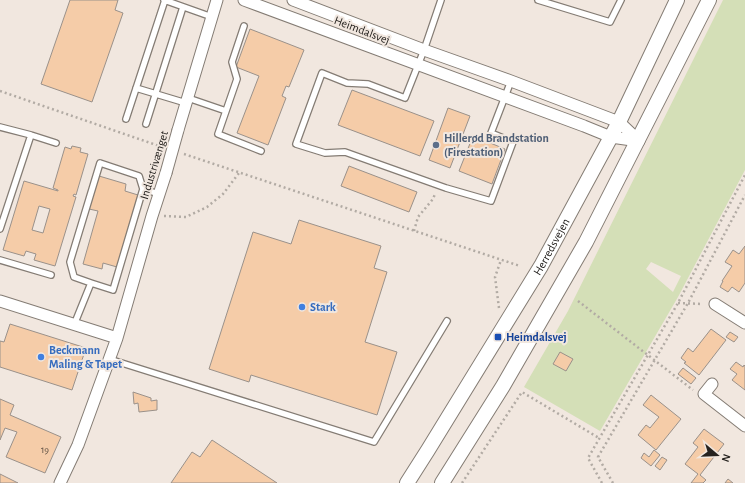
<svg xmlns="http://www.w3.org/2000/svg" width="745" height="483" font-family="'Alegreya Sans',sans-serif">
<rect width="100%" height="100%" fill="#f1e7df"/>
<path fill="#d4dfb7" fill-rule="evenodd" d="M723 0H745V170L678 297 600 431 524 387 568 311ZM651 262 681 276 673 292 646 269Z"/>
<path fill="#f5cca8" stroke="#9a918a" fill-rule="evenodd" d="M70 0H118L115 10 123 13 92 102 41 84Z
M250 29 304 50 289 87 286 86 282 96 286 98 268 145 237 133 259 76 236 67Z
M352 90 434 121 420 156 338 125Z
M448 108 470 116 450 168 429 160Z
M473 136 505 149 492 184 459 171Z
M72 146 81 148 80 152 88 154 76 195 74 194 73 196 76 197 55 266 34 260 36 254 26 251 24 256 3 250 24 181 58 191V190L53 188 65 147 71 149ZM39 206 50 209 43 233 32 230Z
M349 166 417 192 409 212 341 186Z
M99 176 126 184 125 191 138 195 117 267 103 263 102 269 83 264 98 211 89 209Z
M299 220 381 246 374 268 387 272 365 342 397 352 377 415 251 375 249 382 209 369 253 232 291 244Z
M745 246V283L739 292 732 287 728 292 720 287 723 281H722L732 266 725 262 733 250 739 254Z
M10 324 86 348 72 390 0 367V341L4 342Z
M711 329 726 340 699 375 684 363 686 362 681 358 688 348 693 352Z
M730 332 738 337 734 342 726 337Z
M560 352 573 359 566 371 553 364Z
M736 362 743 367 744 365 745 366V390L732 380 737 374 730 369Z
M683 368 696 378 691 384 678 374Z
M133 392 151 398V401L157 400V410L139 412 138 403 134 404Z
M651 395 681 419 656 450 638 435 646 425 650 428 659 417 643 405Z
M0 399 14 405 10 415 61 437 45 473 6 457 17 432 5 428 0 440Z
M704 429 724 444 700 475 706 480 703 483H691L698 474 685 464 698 447 693 443Z
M212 440 277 483H171L192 452 200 457Z
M654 450 660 455 651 466 641 458 644 453 649 457Z
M662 457 667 460 660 470 655 466Z
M0 474 18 483H0Z
M728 479 733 483H725Z"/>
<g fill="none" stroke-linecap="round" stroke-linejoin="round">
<defs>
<path id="service" d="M164 0 212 17
M441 0 424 50 405 98 368 84 347 83 322 73 296 144 325 153 345 152 446 188 491 201 513 142 491 133 511 81
M538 0 610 22 621 0
M244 26 232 62 237 79 218 134 261 151
M136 88 186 103
M188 98 226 111
M126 119 165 0
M146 124 183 7
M0 127 31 135 56 143
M143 189 159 194
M0 229 31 135
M0 260 51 275
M74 325 91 283 74 277 70 262 100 163 139 176 143 189 113 290 91 283
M109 359 374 442 447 321"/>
<path id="minor" d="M244 0 584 126 611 137 639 141
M293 0 424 50 511 81 619 122 639 141
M178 130 217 0
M0 301 117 338
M715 304 745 323
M712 384 704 394 745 426
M60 483 78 445 117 338 152 216 166 173"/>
<g id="tertiary">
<path id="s1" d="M407 483 428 450 541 266 619 122 677 0"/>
<path d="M442 483 503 386 586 242 709 0"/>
</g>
</defs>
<use href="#service" stroke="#847c74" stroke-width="8"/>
<use href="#minor" stroke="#847c74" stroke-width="13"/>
<use href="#tertiary" stroke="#847c74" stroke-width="16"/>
<path stroke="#b2aba4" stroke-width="2.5" stroke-dasharray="2 3" stroke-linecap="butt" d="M0 91 162 147
M184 154 520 266
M164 216 186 217 207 207 223 194 239 173
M414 231 418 217 433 199 435 194
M578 301 693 390
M678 303 703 304
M499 308 495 277 501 260
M462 483 522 392 599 438
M602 483 588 458 678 303 745 175
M613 483 598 457 688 303 745 195"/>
<use href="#service" stroke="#fff" stroke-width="5.5"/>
<use href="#minor" stroke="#fff" stroke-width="11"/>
<use href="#tertiary" stroke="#fff" stroke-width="14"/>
<defs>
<path id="minor-bridge" d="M166 173 178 130"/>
</defs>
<use href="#minor-bridge" stroke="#847c74" stroke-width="13" stroke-linecap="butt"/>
<use href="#minor-bridge" stroke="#fff" stroke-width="11"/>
</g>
<circle fill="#5c6f8a" stroke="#f1e7df" stroke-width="1.5" cx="436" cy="145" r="4"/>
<g fill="#3f7fe0" stroke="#f1e7df" stroke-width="1.5">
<circle cx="302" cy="307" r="4"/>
<circle cx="41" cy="357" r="4"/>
</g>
<rect fill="#1a4fb4" stroke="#f1e7df" stroke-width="1.5" x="494" y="333" width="8" height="8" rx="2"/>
<g text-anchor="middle" stroke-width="4" stroke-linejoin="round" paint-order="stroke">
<g font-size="10" fill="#594c41">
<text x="45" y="453">19</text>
</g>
<g font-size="12" fill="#25221f" stroke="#f1e7df">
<text transform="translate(362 30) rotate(21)" y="4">Heimdalsvej</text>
<text transform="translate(154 165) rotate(-73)" y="4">Industrivænget</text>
<text dy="4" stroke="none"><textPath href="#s1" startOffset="277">Herredsvejen</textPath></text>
</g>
<g font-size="12" font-weight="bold" fill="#4e5e75" stroke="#f1e7df" text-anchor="start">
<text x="444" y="142">Hillerød Brandstation<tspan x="444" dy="14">(Firestation)</tspan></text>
</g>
<g font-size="12" font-weight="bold" fill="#366cbe" stroke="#f1e7df" text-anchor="start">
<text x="310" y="311">Stark</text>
<text x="49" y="354">Beckmann<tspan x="49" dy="14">Maling &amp; Tapet</tspan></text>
</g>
<g font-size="12" font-weight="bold" fill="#164399" stroke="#f1e7df" text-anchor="start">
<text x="506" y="341">Heimdalsvej</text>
</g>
</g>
<g transform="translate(717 455) rotate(109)" stroke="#f1e7df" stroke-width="3" paint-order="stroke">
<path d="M0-3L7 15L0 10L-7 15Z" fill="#25221f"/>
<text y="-6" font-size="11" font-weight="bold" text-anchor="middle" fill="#25221f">N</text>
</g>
</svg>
